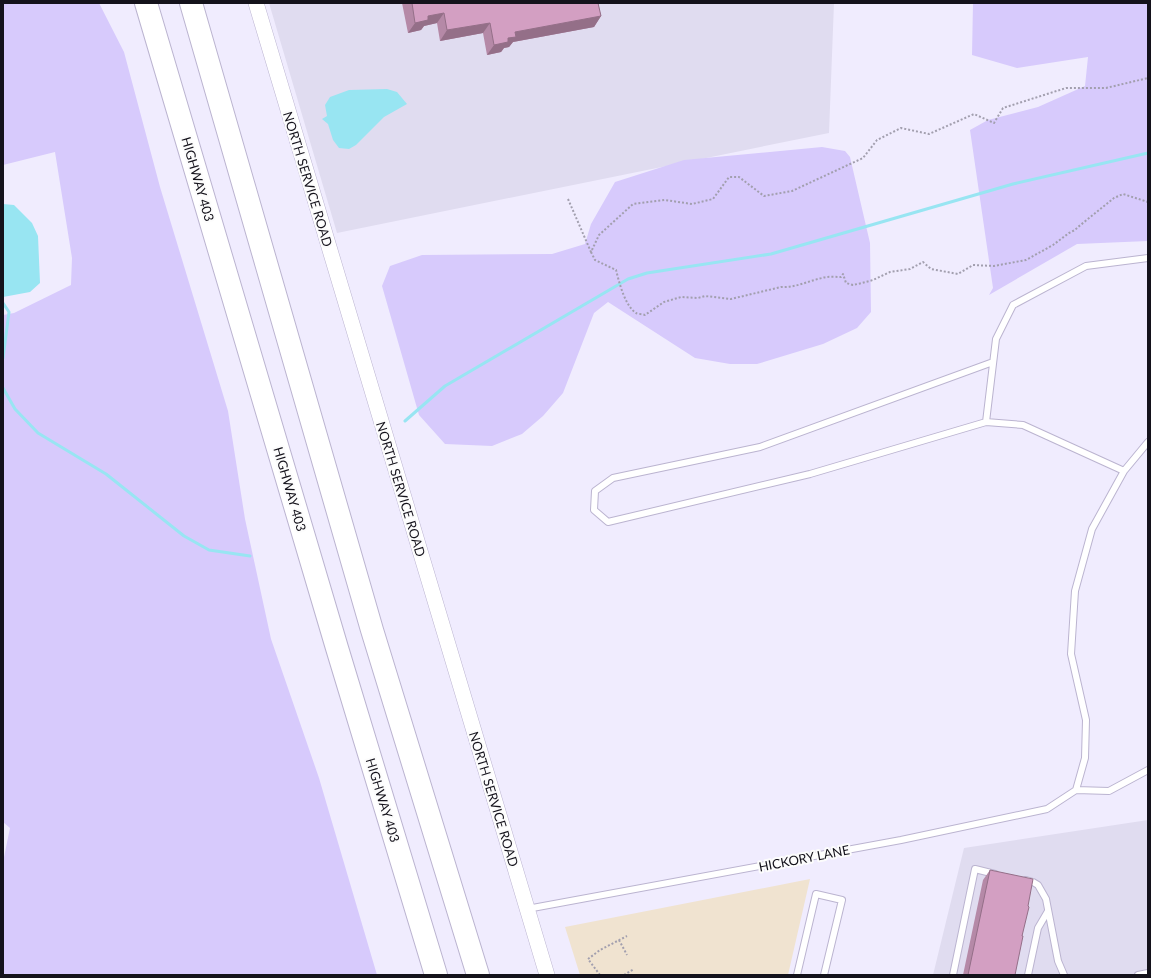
<svg xmlns="http://www.w3.org/2000/svg" width="1151" height="978" font-family="Lato,sans-serif">
<rect width="100%" height="100%" fill="#f0ecfe"/>
<path fill="#f0e3d0" d="M810 879 788 975H580L565 927Z"/>
<path fill="#e0dcf0" d="M269 3H834L829 133 337 233Z
M1148 820V975H933L964 848Z"/>
<path fill="#d7cafc" d="M3 3H99L124 52 160 187 228 411 245 519 271 639 319 778 377 975H3V862L10 828 3 822V315L14 313 71 285 72 258 55 152 3 165Z
M973 3H1148V241L1077 244 989 295 993 288 970 130 988 120 1038 107 1085 86 1088 57 1017 68 972 55Z
M822 147 845 151 850 157 870 243 871 312 857 328 823 344 757 364H730L695 358 608 302 594 313 563 393 543 416 522 434 492 446 445 444 419 415 382 286 390 266 422 255 552 254 585 244 591 224 615 182 684 160Z"/>
<path fill="#98e5f2" d="M387 89 397 92 407 104 384 117 356 145 349 149 339 148 333 140 328 124 322 119 327 116 325 105 330 97 349 90Z
M3 204 14 205 32 223 38 236 40 283 30 292 3 297Z"/>
<g fill="none" stroke-linecap="round" stroke-linejoin="round">
<path stroke="#98e5f2" stroke-width="3" d="M3 303 9 312 3 358
M3 388 15 409 38 433 106 474 184 536 209 550 250 556
M405 421 445 386 628 279 647 273 771 254 1013 184 1148 153"/>
<defs>
<path id="service" d="M993 362 760 447 613 478 595 491 594 510 608 522 810 474 986 422 1023 425 1124 471
M986 422 996 339 1013 305 1086 266 1148 258
M1076 790 1085 758 1086 720 1071 654 1075 591 1092 529 1124 471 1148 442
M1076 790 1109 791 1148 770
M1026 880 1033 882 1038 885 1046 899 1058 961 1064 975
M527 909 901 840 1047 809 1076 790
M797 975 816 894 842 900 824 975
M953 975 975 869 995 874
M1028 975 1038 928 1048 911
M1138 975 1148 973"/>
<path id="tertiary" d="M256 3 547 975"/>
<path id="motorway" d="M146 3 337 648 436 975
M191 3 372 630 478 975"/>
</defs>
<use href="#service" stroke="#bbb4d0" stroke-width="8"/>
<use href="#tertiary" stroke="#bbb4d0" stroke-width="16"/>
<use href="#motorway" stroke="#bbb4d0" stroke-width="24"/>
<path stroke="#a29fae" stroke-width="2" stroke-dasharray="2 2" stroke-linecap="butt" d="M568 199 591 252 599 235 633 204 665 200 692 204 713 199 729 177H739L764 196 792 191 863 158 877 140 901 128 929 134 974 114 994 123 1003 108 1066 88H1106L1148 78
M591 252 595 260 616 270C619 282 625 306 636 313 638 314 642 314 645 315L664 302 681 297 698 298 705 296 731 299 781 287C795 288 808 281 822 278 828 276 835 277 841 277L843 274 846 283 853 285 862 283 873 280 890 272 910 269 923 262 931 269 958 274 973 265 994 266 1026 260 1053 245 1069 233 1075 230 1078 227 1114 198 1123 194 1148 202
M619 940 627 955
M600 975 588 959 600 950 627 936
M624 975 634 969"/>
<use href="#service" stroke="#fff" stroke-width="6"/>
<use href="#tertiary" stroke="#fff" stroke-width="15"/>
<use href="#motorway" stroke="#fff" stroke-width="22"/>
</g>
<path fill="#b589a7" d="M402 3H598L601 16 594 27 513 42 509 47 504 48 501 52 487 55 483 33 440 41 437 23 424 26 421 30 408 33Z
M990 870 1015 975H963L983 880Z"/>
<path fill="#946f88" d="M444 13 437 23 424 26 421 30 408 33 415 23 428 16Z
M601 16 594 27 513 42 509 47 504 48 501 52 487 55 494 45 515 32Z
M490 23 483 33 440 41 447 30Z"/>
<path fill="#d39fc2" stroke="#946f88" d="M412 3H598L601 16 515 32 516 37 508 38V42L494 45 490 23 447 30 444 13 428 16V20L415 23Z
M990 870 1033 879 1028 906 1029 907 1022 936H1023L1015 975H968Z"/>
<g text-anchor="middle" stroke-width="4" stroke-linejoin="round" paint-order="stroke">
<g font-size="13" fill="#14121b" stroke="#fcfcfc">
<text transform="translate(198 179) rotate(74)" y="5">HIGHWAY 403</text>
<text transform="translate(308 179) rotate(73)" y="5">NORTH SERVICE ROAD</text>
<text transform="translate(290 489) rotate(74)" y="5">HIGHWAY 403</text>
<text transform="translate(401 489) rotate(73)" y="5">NORTH SERVICE ROAD</text>
<text transform="translate(494 799) rotate(73)" y="5">NORTH SERVICE ROAD</text>
<text transform="translate(383 800) rotate(73)" y="5">HIGHWAY 403</text>
<text transform="translate(804 858) rotate(-11)" y="5">HICKORY LANE</text>
</g>
</g>
<rect width="1151" height="978" fill="none" stroke="#14121b" stroke-width="8"/>
</svg>
